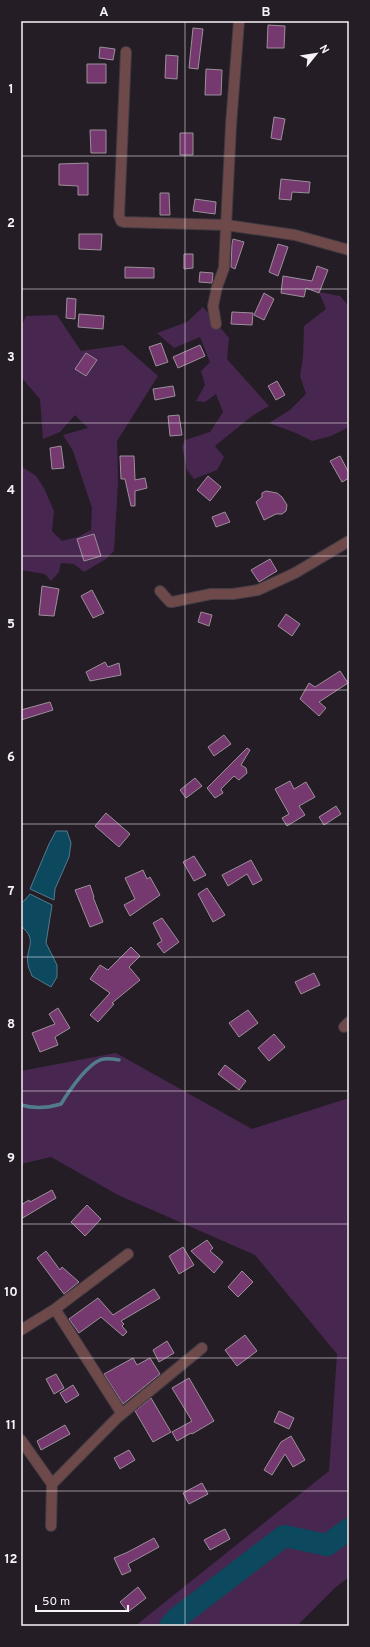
<svg xmlns="http://www.w3.org/2000/svg" width="370" height="1647" font-family="Overpass,sans-serif">
<rect width="100%" height="100%" fill="#241d26"/>
<path fill="#47274f" d="M319 292 340 296 349 306V427L331 436 312 441 296 433 269 423 290 410 306 394 300 376 303 357 304 326 326 309Z
M203 307 229 338 227 359 269 406 252 416 215 446 224 457 217 470 194 479 187 470 182 447 185 440 210 432 223 412 216 394 205 402 196 401 205 385 201 371 210 362 200 337 174 348 157 333 187 322Z
M57 315 81 351 123 345 158 376 117 441 118 482 114 551 106 559 84 572 74 564 61 563 59 572 51 581 45 574 21 570V466L36 476 44 488 54 511 52 531 62 541 78 537 91 530 92 508 73 451 63 435 88 428 75 415 60 432 43 439 40 399 21 377V327L26 316Z
M116 1053 252 1129 349 1098V1577L336 1587 297 1626H135L329 1471 337 1354 255 1255 118 1195 51 1157 21 1164V1071Z"/>
<path fill="#0c495e" stroke="#527b8c" d="M56 831H67L71 843 69 857 55 889 54 900 30 889 49 844Z
M30 894 52 905 46 943 57 965V977L51 987 32 976C31 972 28 968 28 964 25 948 39 941 21 926V902L24 901Z"/>
<g fill="none" stroke-linecap="round" stroke-linejoin="round">
<path stroke="#527b8c" stroke-width="3.5" d="M21 1105C35 1109 48 1108 61 1104 69 1091 89 1061 104 1059 109 1058 114 1059 119 1060"/>
<path stroke="#0c495e" stroke-width="22" d="M170 1626 177 1618 284 1536 327 1545 349 1529"/>
</g>
<path fill="#75386f" stroke="#9c909a" d="M268 25 285 26 284 48H267Z
M193 28 203 29 198 69 189 68Z
M100 47 115 49 113 60 99 58Z
M166 55 178 56 177 79 165 78Z
M87 64H106V83H87Z
M206 69 222 70 221 95H205Z
M274 117 285 119 281 140 271 138Z
M90 130H106V153H91Z
M180 133H193V155H180Z
M88 163V195H78V186L59 185V164Z
M281 179 310 182 309 193 292 192 291 200 279 199Z
M160 193H169L170 215H160Z
M195 199 216 202 215 214 193 211Z
M79 234H102L101 250 79 249Z
M233 239 244 242 235 269 231 267 232 244Z
M278 244 288 247 278 276 269 272Z
M184 254H193V268L184 269Z
M317 266 328 270 319 293 306 288 304 297 281 293 283 276 312 281Z
M125 267 154 268V278H125Z
M200 272 213 273 212 283 199 282Z
M264 293 274 299 264 320 254 315Z
M67 298 76 299 75 319 66 318Z
M232 312 253 313 252 325 231 324Z
M79 314 104 316 103 329 78 327Z
M161 343 168 362 156 366 149 347Z
M200 345 205 356 178 368 173 357Z
M86 353 97 360 86 376 75 369Z
M277 381 285 395 276 400 268 386Z
M173 386 175 396 155 400 153 389Z
M179 415 182 435 170 436 168 416Z
M61 446 64 468 52 469 50 448Z
M120 456H134L135 480 145 478 147 488 135 491V506H131L125 479H121Z
M340 456 349 473V478L342 482 330 461Z
M208 476 221 487 210 501 197 490Z
M266 491 277 493 282 497 287 505 286 511 282 514H276L264 520 256 502 262 497V493Z
M225 512 230 522 216 527 212 517Z
M94 534 101 556 84 561 77 539Z
M270 559 277 571 259 582 251 570Z
M42 586 59 589 54 616 39 615Z
M92 590 104 613 93 618 81 596Z
M201 612 212 615 209 626 198 622Z
M286 614 300 624 292 636 278 626Z
M105 662 108 667 119 663 121 675 90 681 86 672Z
M340 671 348 683 319 702 326 708 319 716 300 699 309 683 315 687Z
M50 702 53 710 21 720V710Z
M224 735 231 744 214 756 208 747Z
M247 748 250 750 241 765 246 768 247 773 239 780 234 776 221 789 223 793 215 798 207 788Z
M195 778 202 786 186 798 180 790Z
M290 781 294 789 306 782 315 797 299 806 305 815 287 826 282 818 289 814 275 789Z
M336 806 341 814 324 825 319 817Z
M106 813 130 834 119 847 95 826Z
M194 856 206 875 194 881 183 862Z
M251 860 262 880 253 885 247 874 228 886 222 875Z
M143 870 147 879 150 877 160 895 130 916 124 905 135 899 125 878Z
M90 885 94 897H93L103 922 90 927 75 890Z
M207 888 225 915 213 922 198 894Z
M162 918 179 942 164 953 157 944 162 941 153 923Z
M131 947 140 956 129 967 140 980 112 1003 114 1004 98 1022 90 1015 110 993 90 979 100 965 108 970Z
M314 973 320 985 301 994 295 982Z
M58 1008 70 1028 55 1037 58 1045 40 1052 32 1033 55 1024 49 1014Z
M248 1010 258 1023 239 1037 229 1023Z
M274 1034 285 1047 269 1061 258 1048Z
M225 1065 246 1081 239 1090 218 1074Z
M52 1190 56 1198 21 1219V1205L29 1200 30 1202Z
M87 1205 101 1219 85 1236 71 1222Z
M207 1240 213 1248 210 1251 223 1262 214 1273 191 1251Z
M183 1247 194 1265 179 1274 169 1256Z
M46 1251 60 1270 62 1267 79 1282 64 1294 37 1258Z
M242 1271 253 1282 238 1297 228 1287Z
M154 1289 160 1298 121 1321 124 1324 122 1326 127 1332 123 1336 101 1317 79 1333 69 1319 98 1298 113 1315Z
M245 1335 257 1351 237 1366 225 1350Z
M167 1341 174 1353 159 1362 153 1350Z
M133 1358 137 1365 150 1358 160 1374 123 1404 104 1374Z
M56 1374 64 1388 54 1394 46 1379Z
M189 1378 214 1421 192 1434 191 1433 177 1441 172 1432 192 1421 172 1388Z
M73 1385 79 1395 66 1403 60 1393Z
M151 1398 171 1432 153 1442 135 1411Z
M279 1411 294 1418 289 1429 274 1422Z
M65 1425 70 1434 41 1450 37 1441Z
M291 1436 305 1460 293 1467 285 1454 272 1475 264 1470 281 1442Z
M129 1450 135 1460 120 1469 114 1458Z
M202 1483 208 1494 189 1504 183 1493Z
M225 1529 230 1539 210 1550 204 1540Z
M154 1538 159 1547 128 1564 131 1571 122 1575 114 1558 128 1552Z
M138 1587 146 1598 128 1612 120 1602Z"/>
<g fill="none" stroke-linecap="round" stroke-linejoin="round">
<defs>
<path id="street" d="M126 52 119 216 121 221 124 222 226 225 295 235 349 250
M216 324 213 306 217 287 224 268 231 125 239 21
M160 591 170 602H172L211 594H233L258 590 295 573 349 541
M344 1027 349 1022
M55 1309 122 1414
M21 1330 55 1309 128 1254
M21 1440 52 1484 51 1526
M52 1484 117 1418 202 1348"/>
</defs>
<use href="#street" stroke="#423b43" stroke-width="12"/>
<use href="#street" stroke="#6e494a" stroke-width="10"/>
</g>
<path fill="none" stroke="#f7f1f8" stroke-width="1" stroke-opacity="0.55" d="M185 21V1626M21 156H349M21 289H349M21 423H349M21 556H349M21 690H349M21 824H349M21 957H349M21 1091H349M21 1224H349M21 1358H349M21 1491H349"/>
<rect width="370" height="1647" fill="none" stroke="#241d26" stroke-width="44"/>
<g transform="translate(316 54) rotate(60)" stroke="#241d26" stroke-width="3" paint-order="stroke">
<path d="M0-3L7 15L0 10L-7 15Z" fill="#f7f1f8"/>
<text y="-6" font-size="11" font-weight="bold" text-anchor="middle" fill="#f7f1f8">N</text>
</g>
<path d="M36 1605v6h92v-6" fill="none" stroke="#f7f1f8" stroke-width="2"/>
<text x="42" y="1605" font-size="12" fill="#f7f1f8" stroke="#241d26" stroke-width="3" paint-order="stroke">50 m</text>
<rect x="22" y="22" width="326" height="1603" fill="none" stroke="#f7f1f8" stroke-width="1.5"/>
<g font-size="13" text-anchor="middle" font-weight="bold" fill="#f7f1f8">
<text x="104" y="16">A</text>
<text x="266" y="16">B</text>
<text x="11" y="93">1</text>
<text x="11" y="227">2</text>
<text x="11" y="361">3</text>
<text x="11" y="494">4</text>
<text x="11" y="628">5</text>
<text x="11" y="761">6</text>
<text x="11" y="895">7</text>
<text x="11" y="1028">8</text>
<text x="11" y="1162">9</text>
<text x="11" y="1296">10</text>
<text x="11" y="1429">11</text>
<text x="11" y="1563">12</text>
</g>
</svg>
